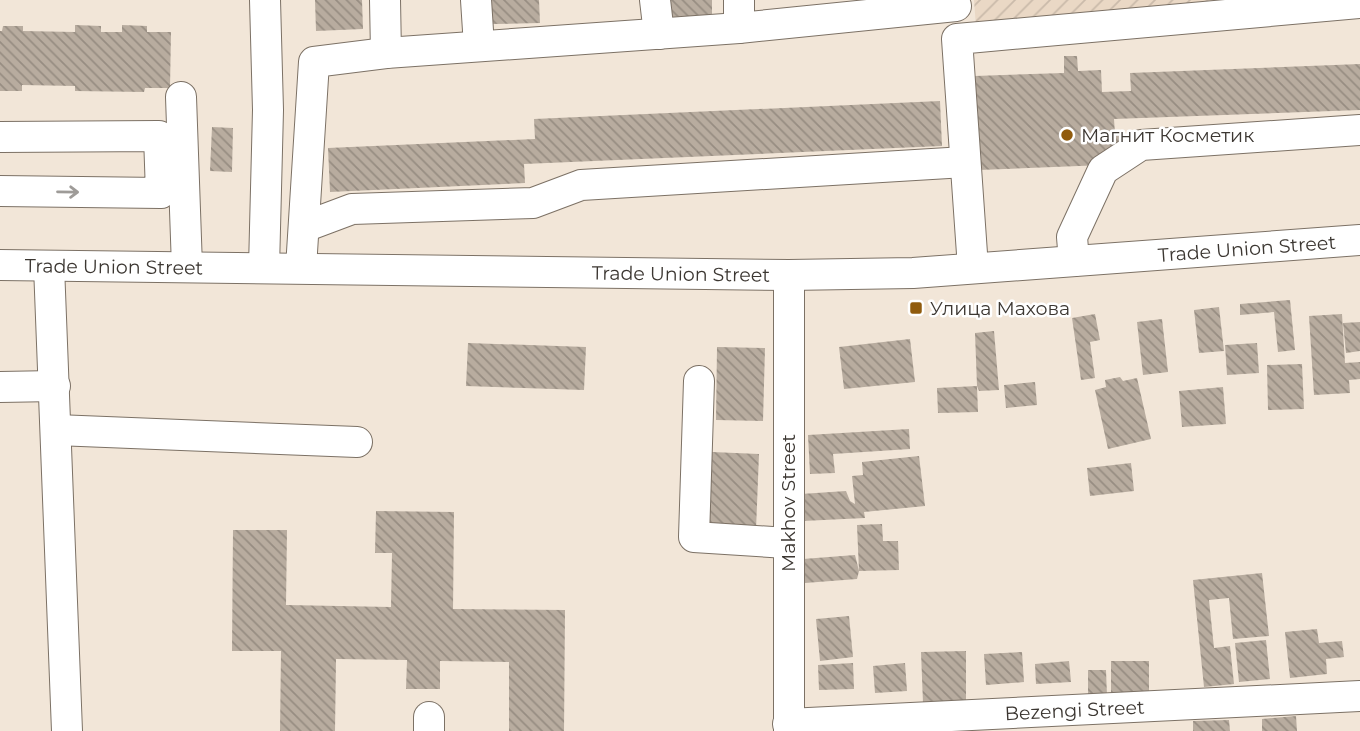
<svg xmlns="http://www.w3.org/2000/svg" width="1360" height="731" font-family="Montserrat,sans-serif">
<defs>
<pattern id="industrial-furrows" width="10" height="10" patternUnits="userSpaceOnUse" patternTransform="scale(1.75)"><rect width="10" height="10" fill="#ead8c5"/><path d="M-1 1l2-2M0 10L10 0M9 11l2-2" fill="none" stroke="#cabaaa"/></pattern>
<pattern id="building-back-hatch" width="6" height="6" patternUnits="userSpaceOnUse" patternTransform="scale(1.75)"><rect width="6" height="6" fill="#b8ac9f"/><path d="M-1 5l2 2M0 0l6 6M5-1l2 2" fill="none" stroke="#978d82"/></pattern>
</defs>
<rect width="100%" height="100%" fill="#f2e6d8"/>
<path fill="url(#industrial-furrows)" d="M974 0H1308L976 27Z"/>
<path fill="url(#building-back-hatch)" d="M315 0H362L363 29 316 31Z
M491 0H539L540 23 492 24Z
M667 0H712V16L667 17Z
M75 25 101 26V32H122V25L147 26V32H171L170 88H145L144 92 75 91V86L22 85V91H0V31H2L3 26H23V31L75 32Z
M1064 56H1077L1078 71 1101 70 1102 92 1131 91 1130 73 1360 64V110L1114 119 1115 134H1123V151L1104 165 979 170 975 76 1064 73Z
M940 101 942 146 524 164 525 183 330 192 328 148 535 139 534 119Z
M212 127 233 128 232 172 210 171Z
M1290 300 1295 350 1278 352 1274 312 1240 315V304Z
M1219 307 1224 351 1199 353 1194 310Z
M1095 314 1100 340 1090 342 1095 378 1081 380 1072 318Z
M1342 314 1345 363 1360 362V379L1349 380 1350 393 1314 395 1309 316Z
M1162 319 1168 372 1143 375 1137 322Z
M1360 322V351L1346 353 1343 323Z
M994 331 999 390 979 391 977 386 978 412 938 413 937 388 977 386 975 333Z
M910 339 915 382 844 389 839 347Z
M468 343 586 347 584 390 466 386Z
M1257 343 1259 373 1227 375 1225 345Z
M717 347 765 348 763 421 716 420Z
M1302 364 1304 409 1268 410 1267 365Z
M1120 377 1123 381 1137 378 1151 439 1108 449 1095 390 1106 387 1105 380Z
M1035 382 1037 405 1006 408 1004 385Z
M1223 387 1226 424 1182 427 1179 391Z
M909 429 910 449 833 454 835 473 810 474 808 435Z
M712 452 759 454 756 530 709 528Z
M919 456 925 506 864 512 865 518 803 521 801 494 846 491 850 501 855 504 852 476 863 475 862 462Z
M1131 463 1134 491 1090 496 1087 468Z
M376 511 454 512 453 609 565 610 564 731H509V662L440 661V689H406L407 660 336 659 335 731H280L281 651H232L233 530H287L286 605 391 607 392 553H375Z
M882 524 883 541H898L899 570 859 571 857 579 805 583 803 559 855 555 859 571 857 525Z
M1262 573 1269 636 1233 639 1229 598 1209 600 1214 648 1230 646 1234 684 1204 687 1193 580Z
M849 616 853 657 820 661 816 619Z
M1317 629 1319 643 1342 641 1344 657 1326 659 1327 674 1290 678 1285 632Z
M1266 640 1270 679 1239 682 1235 643Z
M966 651V701L923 703 921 652Z
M1022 652 1024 682 986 685 984 654Z
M1069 661 1071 682 1036 684 1035 664Z
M1111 661H1149V694H1111Z
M853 663 854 689 819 690 818 665Z
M905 663 907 691 875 693 873 666Z
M1088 670H1106L1107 696H1088Z
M1296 716 1297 731H1262V719Z
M1229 720 1230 731H1193V721Z"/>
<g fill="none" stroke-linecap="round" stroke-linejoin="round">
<defs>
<g id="minor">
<path d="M385 0 386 53"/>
<path d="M476 0 479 46"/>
<path d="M655 0 659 34"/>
<path d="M739 0V28"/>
<path d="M181 97 187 267"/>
<path d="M0 137 159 136 161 193 0 191"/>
<path d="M304 227 352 209 533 203 581 185 965 162"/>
<path d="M1074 261 1072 237 1103 170 1141 145 1360 130"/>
<path id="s1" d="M0 265 789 275 913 273 1360 240"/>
<path d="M49 266 67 731"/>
<path d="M264 268 268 110 265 0"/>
<path d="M301 268 314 62 386 53 739 28 956 6"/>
<path d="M973 268 957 39 1360 3"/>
<path d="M699 381 694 537 787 543"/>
<path d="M0 387 55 386"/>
<path d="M56 430 357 442"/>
<path id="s2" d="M788 724 1360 696"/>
<path d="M429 731V717"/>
<path d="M789 731V275"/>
</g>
</defs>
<use href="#minor" stroke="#7c7165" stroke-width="32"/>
<use href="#minor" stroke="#fff" stroke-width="30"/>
</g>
<defs><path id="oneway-shaft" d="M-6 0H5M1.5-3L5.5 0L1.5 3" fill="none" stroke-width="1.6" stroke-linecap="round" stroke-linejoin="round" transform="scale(1.75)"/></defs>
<use stroke="#9e9b98" href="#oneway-shaft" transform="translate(68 192) rotate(1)"/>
<g fill="#905b0d" stroke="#fff" stroke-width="2.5">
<circle cx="1067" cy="135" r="7"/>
<rect x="909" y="301" width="14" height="14" rx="3.5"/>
</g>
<g text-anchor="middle" stroke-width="5" stroke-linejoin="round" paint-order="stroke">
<g font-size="19" fill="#3c3732" stroke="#fff" text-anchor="start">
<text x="1081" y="142">Магнит Косметик</text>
<text x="930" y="315">Улица Махова</text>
</g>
<g font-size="19" fill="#3c3732" stroke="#fff">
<text dy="7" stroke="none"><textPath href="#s1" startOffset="1248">Trade Union Street</textPath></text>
<text dy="7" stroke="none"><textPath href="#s1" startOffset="114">Trade Union Street</textPath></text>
<text dy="7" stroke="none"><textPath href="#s1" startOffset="681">Trade Union Street</textPath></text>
<text transform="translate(788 503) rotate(-90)" y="7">Makhov Street</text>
<text dy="7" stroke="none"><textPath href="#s2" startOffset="287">Bezengi Street</textPath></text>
</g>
</g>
</svg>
